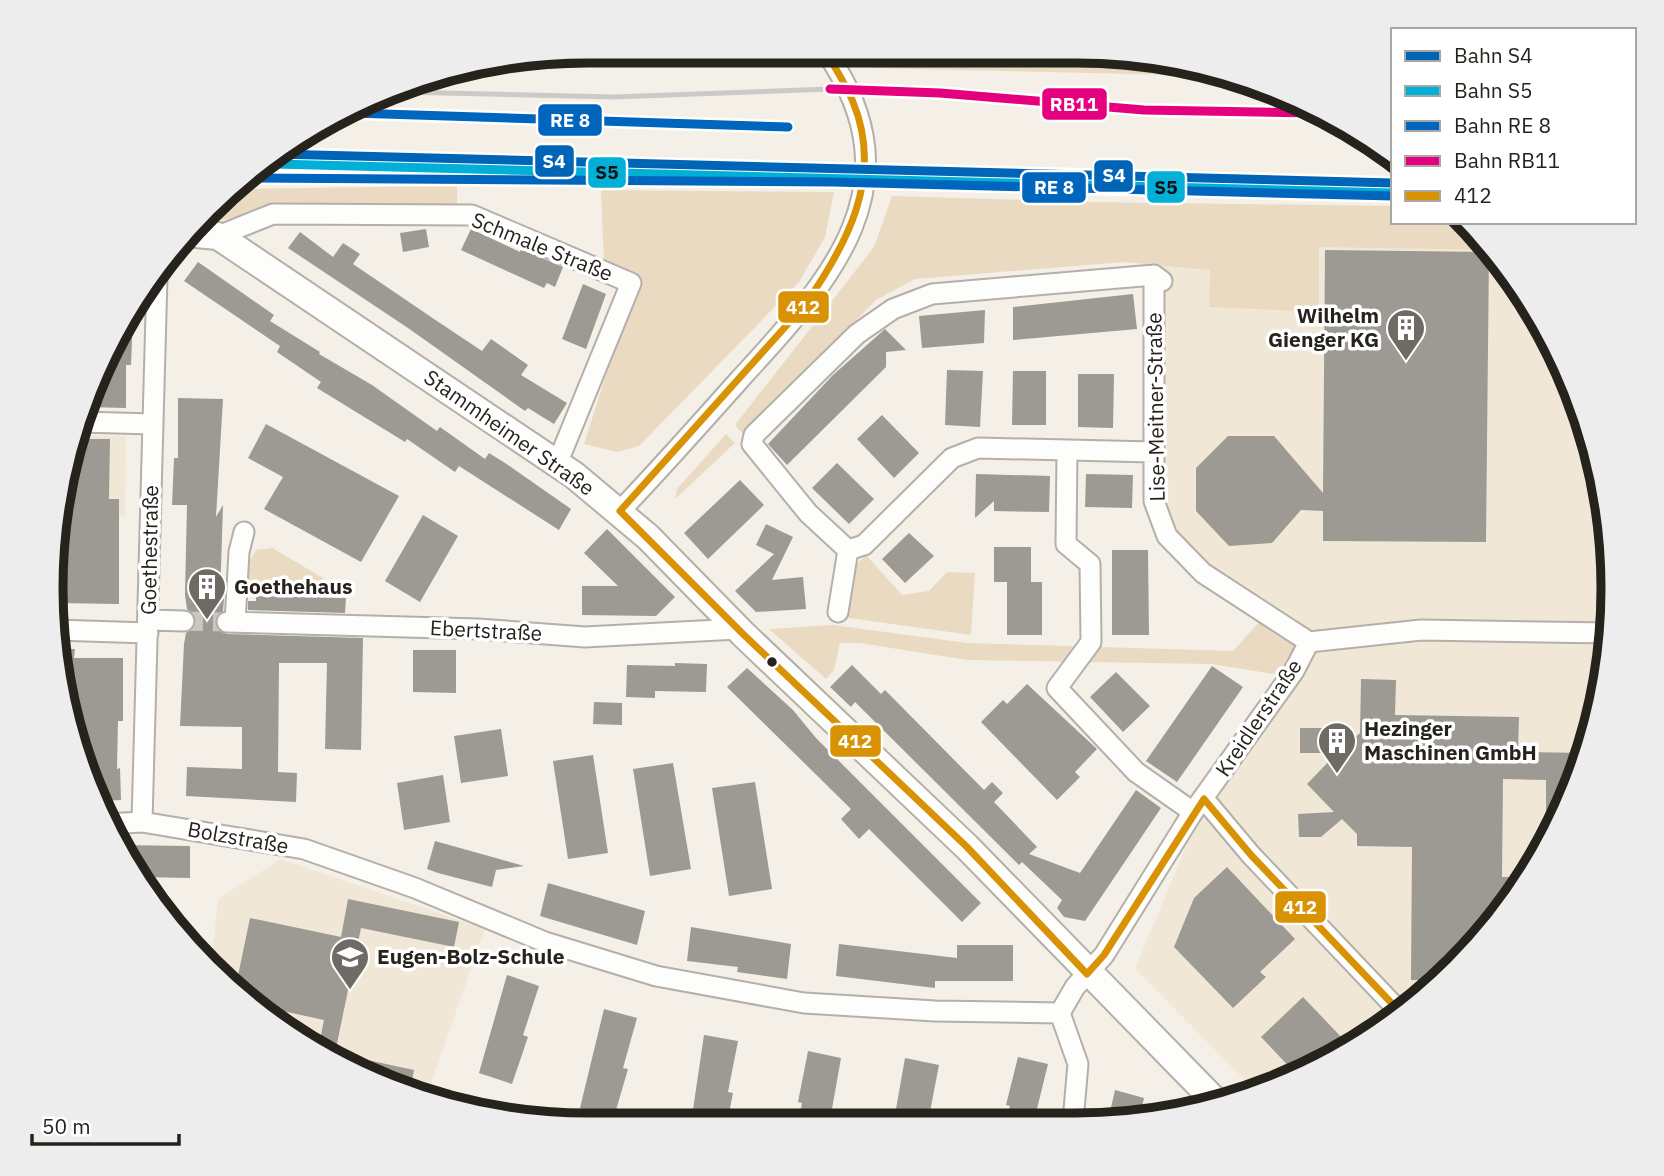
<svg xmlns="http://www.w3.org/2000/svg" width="1664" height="1176" font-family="'IBM Plex Sans',sans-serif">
<rect width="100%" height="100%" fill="#f4efe7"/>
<path fill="#f1e7d7" d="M1169 231 1485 241 1541 319 1585 415 1609 517 1612 623 1595 727 1558 825 1502 915 1431 992 1313 1070 1253 1088 1135 969 1205 800 1310 642 1203 573 1154 501V275Z
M78 435 126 436 125 516 56 515Z
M281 859 485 929 426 1098 351 1070 261 1014 211 968 218 899Z"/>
<path fill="#eadac2" d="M876 56 1181 61 1219 76 873 68Z
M457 186V210L273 209 218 221 200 220 236 189Z
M601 190 834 192 825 237 799 282 639 446 617 452 584 444 635 284 604 263Z
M892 196 1091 202 1393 206V222H1466L1491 250 1319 247V312L1209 307 1210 270 1124 262 915 279 876 300 744 435 735 425 874 247Z
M726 434 735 443 675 499 677 489Z
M272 548 330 582 324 593 249 591V562L256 550Z
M866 555 902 595 929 591 947 572 975 573 971 635 842 617 847 573Z
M1261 620 1297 645 1280 675 1212 664 967 660 860 643H840L834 670 826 679 769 629 833 625 967 643 1233 651Z"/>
<path fill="#9d9993" d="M426 229 429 247 403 252 400 233Z
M471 229 520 252 521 249 563 267 555 287 547 283 544 288 461 250Z
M300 232 333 257 343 243 360 254 353 264 434 319 482 351 491 339 528 365 521 375 567 403 554 424 528 408 525 411 408 328 288 248Z
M1325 250 1489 252 1486 542 1323 541V511L1301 510 1272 543 1229 546 1196 511V468L1228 436H1274L1323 493Z
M198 262 274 315 270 321 320 352 319 354 372 385 437 431 440 427 485 459 489 453 505 463 571 509 559 530 459 466 455 472 407 439 405 442 317 388 321 382 277 352 280 346 184 281Z
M583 284 606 294 586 349 562 339Z
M1133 294 1137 329 1013 340V307Z
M985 310 984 343 922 348 919 316Z
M133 316 131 365H126V408L87 407 92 382Z
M885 329 906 350 886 352V367L787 465 768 444 833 375Z
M947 370 983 371 980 427 945 425Z
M1013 371H1046V425H1012Z
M1078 374H1114L1113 428 1078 427Z
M178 398 223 399 216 517 223 505 220 599H224L223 611 215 621 217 628 227 634 363 638 361 750 325 749 327 663H279L278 772 297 773 296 802 186 796 187 767 242 769V727L180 726 184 644 186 633 194 628 196 621 194 615 187 609 185 595 187 505H172L174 458H178Z
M882 415 919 453 894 478 857 439Z
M266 424 399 496 361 562 264 509 283 477 248 458Z
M77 439H110L109 499H119V604L55 603V517Z
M837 463 874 499 849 524 812 488Z
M976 474 1050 476 1049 512 994 511V501L975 518Z
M1086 474 1133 475 1132 508 1085 507Z
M740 480 764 505 708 559 684 533Z
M423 515 458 536 420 602 385 581Z
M766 524 793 537 772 580 803 577 806 609 756 612 735 591 774 554 756 545Z
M607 529 675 597 656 616 582 615V586H618L584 553Z
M909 533 934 556 905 583 882 559Z
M994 547H1031V582H1042V635H1007V582H994Z
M1112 550H1148L1149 635H1112Z
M256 596 346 598 345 613 248 610V601H256Z
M55 649H75L74 658H123V721H118L117 769 120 768 121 800 99 801 55 659Z
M413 650H456V693L413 692Z
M675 663 707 664 706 692 655 691V698L626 697 627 665 675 666Z
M852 665 881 694 885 690 984 790 992 782 1003 793 994 802 1037 847 1029 854 1080 873 1136 790 1161 808 1085 921 1064 917 1057 908 1062 900 1022 862 1019 865 855 702 851 707 830 687Z
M1212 666 1243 687 1177 782 1146 761Z
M747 668 793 710 816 738 981 903 962 922 869 829 859 839 841 819 851 809 727 687Z
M1116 672 1150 706 1123 732 1090 697Z
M1361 679 1396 680 1395 715 1519 717 1518 752 1585 753 1558 825 1546 845V780L1503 779 1502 877H1526L1502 915 1441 980H1411L1412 847 1357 846V834L1342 819 1321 837H1299L1298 814 1334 812 1307 784 1337 753H1300V728H1323L1342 748 1360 733Z
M1027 684 1097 749 1075 772 1080 777 1057 800 981 722 1003 700 1007 704Z
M594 702 622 703V725L593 724Z
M501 729 508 776 461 783 454 736Z
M593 755 608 853 568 859 553 761Z
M673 763 691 869 650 876 633 769Z
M443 775 450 822 404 830 397 783Z
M755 782 772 889 729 896 712 788Z
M435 841 524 866 496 870 492 887 438 873 427 869Z
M119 845 190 846V878L141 877Z
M1227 867 1295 939 1260 972 1266 977 1233 1008 1174 947 1194 898Z
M548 883 645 911 637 945 540 916Z
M348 899 459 922 454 947 361 928 335 1053 414 1070 410 1092 351 1070 318 1050 324 1020 250 1004 235 990 250 918 341 937Z
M691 927 791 944 787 979 737 972 738 967 687 961Z
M839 944 957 958V945H1013V981H935V988L836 976Z
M507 975 539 986 523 1035 528 1037 512 1084 479 1073Z
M1303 997 1344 1040 1313 1070 1297 1075 1261 1037Z
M604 1009 637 1018 623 1068 628 1069 614 1117 580 1108Z
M704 1035 738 1041 728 1092 733 1093 727 1123H691Z
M808 1051 841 1058 832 1109 864 1115 863 1122 798 1123 802 1103 798 1102Z
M1018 1057 1048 1064 1034 1121H1006L1010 1106 1006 1105Z
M905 1058 939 1065 928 1122H897L899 1110 896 1109Z
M1115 1090 1144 1098 1139 1121H1108Z"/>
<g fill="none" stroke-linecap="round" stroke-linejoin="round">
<path stroke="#cbc6bf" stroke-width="19" stroke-dasharray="19 10" stroke-linecap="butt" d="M184 621 227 622"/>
<defs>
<path id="street" d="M218 236 273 214 472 215 631 283 557 464
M1162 281 1154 275V501L1167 536 1203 573 1309 642
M81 422 153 424
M1067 450 1066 544 1090 564 1091 642 1057 688 1136 772 1193 812
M620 511C661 468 701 423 741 378 829 282 918 187 828 55
M848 550 808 513 752 444 754 435 857 334 893 309 932 294 1154 275
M838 612 848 550 864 545 952 458 978 448 1153 452
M149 620 184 621
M227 622 478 629 585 637 738 629
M235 622 239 552 244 532
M55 630 148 633
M1204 799 1251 855 1400 1012
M142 822 157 277
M106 824 142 822 304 849 415 888 545 942 656 976 804 1003 935 1011 1060 1013
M1073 1121 1078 1064 1060 1013 1075 987 1104 955 1193 812 1294 671 1309 642 1421 630 1610 633"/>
<path id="secondary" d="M185 233 218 236 574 475 648 537 743 634 967 847 1214 1100"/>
</defs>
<use href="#street" stroke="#b4afa9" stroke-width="23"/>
<use href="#secondary" stroke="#b4afa9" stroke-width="30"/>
<use href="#street" stroke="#fdfdfb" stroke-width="19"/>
<use href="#secondary" stroke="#fdfdfb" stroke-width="26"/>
<path stroke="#cccac8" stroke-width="5" d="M399 92 614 97 830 89"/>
<defs>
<path id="bus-1" d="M620 511 743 634 967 847 1087 974
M620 511 804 306C847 245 884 177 853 102 847 86 836 70 828 55
M1204 799 1251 855 1400 1012
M1087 974 1104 955 1204 799"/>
</defs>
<use href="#bus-1" stroke="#fff" stroke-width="12"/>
<use href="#bus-1" stroke="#d89204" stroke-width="7"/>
<defs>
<path id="rail-1" d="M275 154 1393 183"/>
<path id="rail-2" d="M275 164 1393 193"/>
<path id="rail-3" d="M352 113 788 127
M248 178 833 182 1393 196"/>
<path id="rail-4" d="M830 89 940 93 1144 110 1319 113"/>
</defs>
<use href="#rail-1" stroke="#fff" stroke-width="14"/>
<use href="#rail-2" stroke="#fff" stroke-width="14"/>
<use href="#rail-3" stroke="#fff" stroke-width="14"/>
<use href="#rail-4" stroke="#fff" stroke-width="14"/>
<use href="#rail-1" stroke="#0065b7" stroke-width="9"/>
<use href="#rail-2" stroke="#02b0d7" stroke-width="9"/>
<use href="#rail-3" stroke="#0065bd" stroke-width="9"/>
<use href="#rail-4" stroke="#e5007d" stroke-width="9"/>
</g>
<defs>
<symbol id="building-pin" viewBox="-11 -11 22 30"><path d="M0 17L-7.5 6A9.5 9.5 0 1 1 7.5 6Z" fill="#6e6a64" stroke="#fff"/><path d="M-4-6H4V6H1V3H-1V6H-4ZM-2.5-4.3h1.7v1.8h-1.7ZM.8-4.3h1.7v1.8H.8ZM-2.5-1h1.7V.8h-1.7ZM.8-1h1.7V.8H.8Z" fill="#fff"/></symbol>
<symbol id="school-pin" viewBox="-11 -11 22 30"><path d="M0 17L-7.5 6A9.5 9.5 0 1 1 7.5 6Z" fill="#6e6a64" stroke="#fff"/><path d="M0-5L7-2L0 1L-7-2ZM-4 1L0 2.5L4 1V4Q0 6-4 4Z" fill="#fff"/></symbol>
</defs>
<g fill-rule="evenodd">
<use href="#building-pin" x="1384" y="306" width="44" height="60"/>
<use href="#building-pin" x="185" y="565" width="44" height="60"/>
<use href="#building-pin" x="1315" y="719" width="44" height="60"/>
<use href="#school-pin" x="328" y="935" width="44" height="60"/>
</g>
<circle fill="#26231d" stroke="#fff" stroke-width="2.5" cx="772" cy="662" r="6"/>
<g text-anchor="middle" stroke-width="7" stroke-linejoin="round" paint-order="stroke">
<g font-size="21" fill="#26231d" stroke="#fff">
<text transform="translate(542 247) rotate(22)" y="7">Schmale Straße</text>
<text transform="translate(1156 407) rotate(-91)" y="7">Lise-Meitner-Straße</text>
<text transform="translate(509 433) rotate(35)" y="7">Stammheimer Straße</text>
<text transform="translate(150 550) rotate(-89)" y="7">Goethestraße</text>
<text transform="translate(486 631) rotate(3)" y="7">Ebertstraße</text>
<text transform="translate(1259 718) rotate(-56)" y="7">Kreidlerstraße</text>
<text transform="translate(238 838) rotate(10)" y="7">Bolzstraße</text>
</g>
<g font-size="21" font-weight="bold" fill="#26231d" stroke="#fff" text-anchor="start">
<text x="1379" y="323" text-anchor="end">Wilhelm<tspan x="1379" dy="24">Gienger KG</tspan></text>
<text x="234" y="594">Goethehaus</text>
<text x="1364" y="736">Hezinger<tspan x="1364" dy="24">Maschinen GmbH</tspan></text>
<text x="377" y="964">Eugen-Bolz-Schule</text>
</g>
</g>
<path d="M0 0H1664V1176H0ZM588 63H1076A525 525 0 0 1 1601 588V588A525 525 0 0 1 1076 1113H588A525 525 0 0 1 63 588V588A525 525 0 0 1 588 63Z" fill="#eeeded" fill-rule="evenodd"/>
<path fill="none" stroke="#26231d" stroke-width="9" d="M588 63H1076A525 525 0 0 1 1601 588V588A525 525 0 0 1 1076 1113H588A525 525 0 0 1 63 588V588A525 525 0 0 1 588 63Z"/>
<g stroke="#fff" stroke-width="2.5">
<rect x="1041" y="87" width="67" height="34" rx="7" fill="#e5007d"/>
<rect x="537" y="103" width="66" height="34" rx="7" fill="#0065bd"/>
<rect x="534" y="144" width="41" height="34" rx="7" fill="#0065b7"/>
<rect x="587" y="156" width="40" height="33" rx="7" fill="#02b0d7"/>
<rect x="1093" y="159" width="41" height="34" rx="7" fill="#0065b7"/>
<rect x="1146" y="170" width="40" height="34" rx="7" fill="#02b0d7"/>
<rect x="1021" y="171" width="66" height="33" rx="7" fill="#0065bd"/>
<rect x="777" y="290" width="53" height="34" rx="7" fill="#d89204"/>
<rect x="829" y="724" width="53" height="34" rx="7" fill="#d89204"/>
<rect x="1274" y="890" width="53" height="34" rx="7" fill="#d89204"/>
</g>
<g font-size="19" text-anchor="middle" font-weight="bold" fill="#fff">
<text x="1074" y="111">RB11</text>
<text x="570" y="127">RE 8</text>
<text x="554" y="168">S4</text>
<text x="1114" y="182">S4</text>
<text x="1054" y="194">RE 8</text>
<text x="803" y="314">412</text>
<text x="855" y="748">412</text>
<text x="1300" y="914">412</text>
</g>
<g font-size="19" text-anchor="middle" font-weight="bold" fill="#111">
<text x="607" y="179">S5</text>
<text x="1166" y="194">S5</text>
</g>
<rect x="1391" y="28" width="245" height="196" fill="#ffffff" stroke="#a8a7a5" stroke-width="2"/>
<rect x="1405" y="51" width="35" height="10" fill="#0065b7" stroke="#a8a7a5" stroke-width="2"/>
<text x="1454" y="63" font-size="21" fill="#26231d">Bahn S4</text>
<rect x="1405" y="86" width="35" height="10" fill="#02b0d7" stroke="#a8a7a5" stroke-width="2"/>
<text x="1454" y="98" font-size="21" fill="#26231d">Bahn S5</text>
<rect x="1405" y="121" width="35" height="10" fill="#0065bd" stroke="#a8a7a5" stroke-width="2"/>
<text x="1454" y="133" font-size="21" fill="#26231d">Bahn RE 8</text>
<rect x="1405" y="156" width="35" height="10" fill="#e5007d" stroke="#a8a7a5" stroke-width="2"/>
<text x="1454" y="168" font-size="21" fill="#26231d">Bahn RB11</text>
<rect x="1405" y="191" width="35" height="10" fill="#d89204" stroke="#a8a7a5" stroke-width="2"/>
<text x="1454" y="203" font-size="21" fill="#26231d">412</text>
<path d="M32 1134v10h147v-10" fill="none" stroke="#26231d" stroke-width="3.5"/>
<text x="42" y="1134" font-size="21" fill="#26231d" stroke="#ffffff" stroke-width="5" paint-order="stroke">50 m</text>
</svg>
